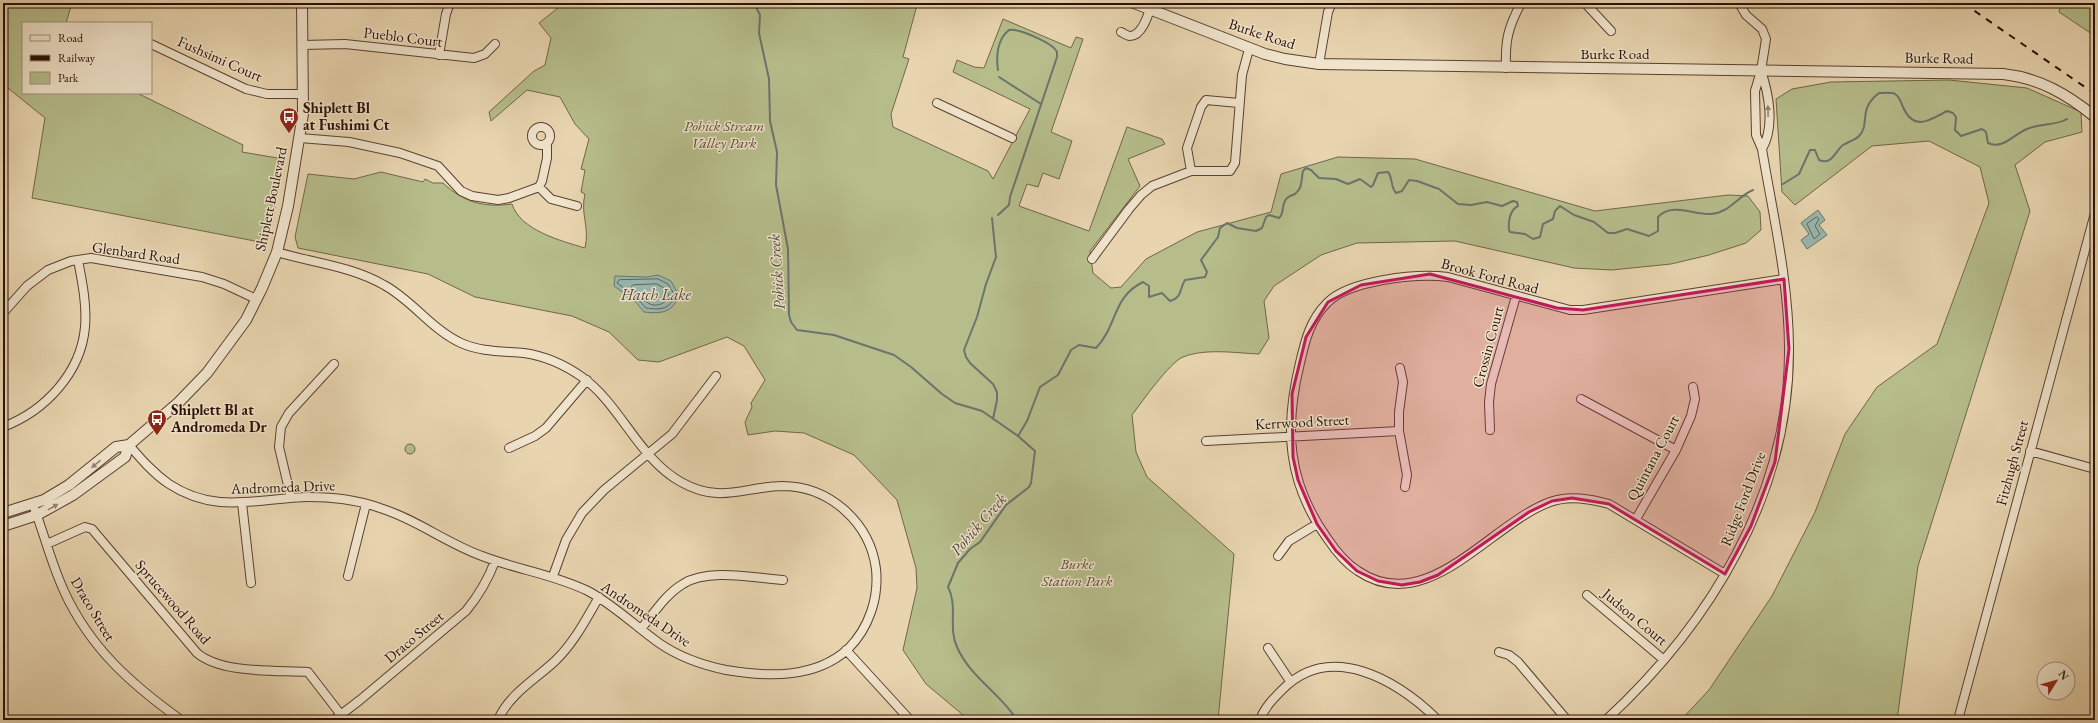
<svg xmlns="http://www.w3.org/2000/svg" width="2098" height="723" font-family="'EB Garamond',serif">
<rect width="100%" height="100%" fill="#e8d5b0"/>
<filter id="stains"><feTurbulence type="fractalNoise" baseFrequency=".005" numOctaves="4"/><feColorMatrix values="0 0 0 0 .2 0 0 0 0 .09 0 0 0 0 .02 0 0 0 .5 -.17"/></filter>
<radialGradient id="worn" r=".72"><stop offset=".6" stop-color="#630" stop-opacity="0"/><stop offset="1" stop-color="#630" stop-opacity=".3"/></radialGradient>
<path fill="#b6bd8b" stroke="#706648" d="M3 3H72L66 23H23V93H137L243 145 242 152 283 159 274 212 265 243 32 198 45 118 3 84V47L7 42 3 35Z
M564 3H912L917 5 903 57 909 59 891 114 893 127 988 171 993 179 1030 109 953 72 957 60 974 67 984 68 1003 19 1071 48 1076 37 1083 39 1051 132 1072 141 1059 179 1043 173 1038 187 1027 184 1019 206 1089 231 1127 127 1162 139 1165 144 1128 159 1140 186 1090 251 1093 273 1111 288 1121 287 1146 259 1197 232 1271 212 1281 174 1338 157 1415 159 1595 211 1728 195 1748 196 1760 212 1761 230 1746 243 1709 255 1671 264 1612 270 1574 268 1455 241 1357 243 1321 255 1274 286 1264 301 1269 338 1259 354C1235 353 1206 348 1183 357 1169 363 1142 402 1132 415L1136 452 1147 477 1234 554 1218 720H969L926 684 903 650 917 588 916 568 897 500 854 455 804 433 775 431 748 435 745 422 752 407 751 403 765 380 744 346 727 337 659 362 638 360 609 332 572 316 475 297 428 274 298 248 295 237 308 174 354 179 381 172 423 182 425 179 433 183H443C463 202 484 208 512 204 520 230 561 241 585 248 590 227 580 214 585 194L581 192 585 170 581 169 589 139 575 124 560 97 527 90 491 121 489 112 534 71 545 65 551 38 539 23Z
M2061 3H2095V36L2059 12Z
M1949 80 2027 88 2081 112 2082 132 2045 142 2015 165 2030 211 1918 566 1897 720H1681L1709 690 1772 596 1815 512 1845 434 1877 387 1937 344 1989 203 1980 167 1929 141 1872 146 1795 205 1782 192 1776 99 1792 89 1831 82Z
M405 449a5 5 0 1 1 10 0a5 5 0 1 1-10 0Z"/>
<path fill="#98b8b0" stroke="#6c746c" d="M1818 210 1825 220 1819 225 1827 235 1807 249 1801 240 1809 234 1801 223Z
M658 275 671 281 678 294C675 313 660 314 644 312L634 300 614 286 615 276 647 277Z"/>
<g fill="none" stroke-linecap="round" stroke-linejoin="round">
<path stroke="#61645a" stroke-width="1" d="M1817 217 1819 219 1815 226 1820 234 1814 239 1807 224Z
M658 279 668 284 674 294C672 310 659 310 646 308L636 297 617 283 619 280Z
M657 284 664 288 669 295C667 304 655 308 648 303 645 301 634 290 631 287L633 285Z"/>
<path stroke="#6c746c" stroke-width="2" d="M754 3 760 15 759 33 769 79 770 121 777 152 776 185 788 249 789 315 791 322 797 330 834 335 894 355 911 367 942 394 955 403 982 411 1018 436 1035 451 1031 483 1029 487 1006 505 980 542 970 549 958 563 948 587C958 605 948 628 957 647 970 677 1000 693 1017 720
M999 77 1041 104
M1783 184 1799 174 1810 150H1815L1819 160C1832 166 1835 151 1843 145 1848 142 1855 140 1859 136 1871 123 1857 110 1879 93 1884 93 1891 92 1895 94 1900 97 1901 103 1903 107 1914 132 1930 120 1947 111L1953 113 1956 117 1955 130 1961 136 1982 129 1986 132 1988 143C2003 150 2014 134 2027 129 2040 123 2055 126 2067 119
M998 215 1009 205 1010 197 1057 57V52C1053 43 1018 28 1009 30 997 39 996 57 998 70
M992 218 996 257 986 284 977 317 964 350 966 357 970 363 993 384 997 392V400L993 419
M1018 436 1027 421 1040 387 1058 375 1071 350 1079 345 1096 348C1118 325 1112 297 1143 282L1149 286V297L1162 293 1170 301C1183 297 1179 289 1185 280L1205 277 1207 272 1201 260 1218 237 1220 228 1227 223 1237 228 1256 231 1262 228 1266 217 1269 215 1279 218C1285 212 1281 207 1285 201 1287 196 1291 196 1295 194 1303 188 1301 179 1303 171L1306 168 1311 170 1319 178 1336 179 1348 184 1360 179 1371 187 1373 185 1378 173 1388 172C1393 178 1390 186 1396 193L1402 191 1409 180 1417 181 1439 189 1458 204 1471 205 1487 202 1502 206 1513 201 1517 202 1518 206C1510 210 1508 221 1509 230L1510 232 1525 234 1533 239 1540 237 1543 224 1553 219 1555 211 1560 206 1574 215 1594 222 1608 233H1615L1627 229 1649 236 1658 231V217C1672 202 1694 215 1711 214 1729 213 1738 196 1753 190"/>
<defs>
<path id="minor" d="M1585 3 1611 31
M1121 32C1123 33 1127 36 1130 36 1143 36 1149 12 1152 3
M151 44 246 89 267 94H303
M303 45 345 44 474 58 485 54 495 44
M439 55 446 14 450 3
M1319 64 1328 12 1332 3
M1506 68C1505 40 1508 28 1521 3
M1761 71C1769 94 1775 127 1762 149
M937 103 1012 138
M532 136a9 9 0 1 1 18 0a9 9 0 1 1-18 0Z
M300 138 349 142 400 153 438 166 461 191 472 196 498 200 509 198 539 187 542 181 547 158V143
M1191 171 1187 148 1201 107 1206 100 1239 103
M539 187 551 199 577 206
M1092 259 1129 209 1141 195 1152 186 1191 171H1230L1235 163 1242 75 1249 49
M3 313 27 286 48 270 71 261 91 258 202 277 224 284 256 299
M1400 368 1403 382 1399 412V431L1407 475 1405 487
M1581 399 1676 450
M3 427C45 411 81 373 85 327 87 305 82 281 78 260
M1490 430 1489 402 1491 384 1516 296
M1206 441 1399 431
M129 445C141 459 153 473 169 484 216 515 258 498 309 497 333 497 358 500 380 508 416 519 446 543 482 556 518 570 553 574 588 591 614 605 635 626 659 643 679 657 702 665 726 670 767 677 815 679 848 649 869 628 879 598 876 569 870 522 829 486 782 486 743 487 720 504 681 482 638 458 621 405 582 377 565 365 545 356 524 353 502 351 481 352 461 343 431 329 412 300 384 285 351 266 313 263 277 252
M509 448 535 436 546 428 587 380
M2030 451 2095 469
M291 498 279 447 281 427 289 413 334 364
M242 503 251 583
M33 505C44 533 51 563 64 591 90 648 131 684 181 720
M1636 519 1676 450 1691 416 1695 399 1693 387
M47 544 85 527 92 529 197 653C222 674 276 670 308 672L345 720
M1278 556 1289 541 1317 524
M1725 574 1609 504C1590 499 1570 495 1550 502 1490 524 1427 618 1358 571 1345 563 1335 550 1327 538 1287 482 1284 428 1300 363 1305 341 1310 320 1327 303 1349 280 1417 273 1448 277L1570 310H1583L1784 279
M348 576 366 504
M553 576 566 540 582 513 604 490 672 434 716 376
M1587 595 1664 660
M641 629C654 613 666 594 683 584 708 568 754 578 783 580
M1268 648 1290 681
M846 650 910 720
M1499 652 1509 655 1518 662 1567 720
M334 720 360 700 466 611C479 595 488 580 495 561
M498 720C509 694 536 679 555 661 574 643 586 619 599 597
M1260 720C1264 708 1273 699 1282 690 1331 640 1398 681 1438 720
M1606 720C1710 624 1790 494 1789 349 1789 282 1773 215 1762 149L1756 135 1755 91 1761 71 1766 39 1762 29 1746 15 1739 3
M1958 720 2095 213"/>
<path id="tertiary" d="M1134 3 1265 54 1285 59 1319 64 2003 74C2039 78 2067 94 2095 117
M3 513 44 500 69 485 116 447 129 445 179 402 207 373 246 320 262 288 277 252 288 206 303 114 302 3
M3 526 37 515 73 495 125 457 129 445"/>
</defs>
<use href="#minor" stroke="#5a4030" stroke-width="10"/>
<use href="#tertiary" stroke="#5a4030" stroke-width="12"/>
<use href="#minor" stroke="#f0e4cc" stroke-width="8"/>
<use href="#tertiary" stroke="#f0e4cc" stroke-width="10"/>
<path stroke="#2a0f05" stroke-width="2" stroke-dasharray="7 7" stroke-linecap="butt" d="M1963 3 2095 94"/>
</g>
<defs><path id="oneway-solid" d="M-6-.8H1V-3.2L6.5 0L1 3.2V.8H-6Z"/></defs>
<g fill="#978472">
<use href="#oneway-solid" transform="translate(1768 111) rotate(-91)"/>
<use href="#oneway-solid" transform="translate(96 464) rotate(140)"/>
<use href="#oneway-solid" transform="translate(53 507) rotate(-29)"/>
</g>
<path fill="#c2185b" fill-opacity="0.2" stroke="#c2185b" stroke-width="3" stroke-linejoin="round" d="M1430 274 1557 308 1583 310 1784 279 1789 349 1775 462 1751 526 1725 574 1609 504 1572 498 1552 501 1529 512 1438 575 1420 582 1402 585 1378 581 1357 571 1336 551 1317 524 1298 480 1293 457 1292 394 1306 337 1328 302 1361 285Z"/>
<defs>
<symbol id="bus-pin" viewBox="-11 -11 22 30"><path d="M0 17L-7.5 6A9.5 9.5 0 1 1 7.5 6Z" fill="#8f2418" stroke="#f0e4cc"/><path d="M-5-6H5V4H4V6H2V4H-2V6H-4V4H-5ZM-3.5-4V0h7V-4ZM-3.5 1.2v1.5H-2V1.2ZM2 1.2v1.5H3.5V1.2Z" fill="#fff"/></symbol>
</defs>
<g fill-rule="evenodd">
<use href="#bus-pin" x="278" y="106" width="22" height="30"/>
<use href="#bus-pin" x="146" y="408" width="22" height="30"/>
</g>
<g text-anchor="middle" stroke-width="3" stroke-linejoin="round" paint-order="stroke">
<g font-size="15" fill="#2a0f05" stroke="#f0e4cc">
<text transform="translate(1262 34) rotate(18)" y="5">Burke Road</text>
<text transform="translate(403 37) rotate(7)" y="5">Pueblo Court</text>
<text x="1615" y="59">Burke Road</text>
<text transform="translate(1939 58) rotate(1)" y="5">Burke Road</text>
<text transform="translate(220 59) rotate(24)" y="5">Fushsimi Court</text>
<text transform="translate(271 199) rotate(-78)" y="5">Shiplett Boulevard</text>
<text transform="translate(136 253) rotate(8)" y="5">Glenbard Road</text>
<text transform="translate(1490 276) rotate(15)" y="5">Brook Ford Road</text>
<text transform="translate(1488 347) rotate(-75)" y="5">Crossin Court</text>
<text transform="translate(1302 422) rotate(-3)" y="5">Kerrwood Street</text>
<text transform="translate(1653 458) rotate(-62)" y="5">Quintana Court</text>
<text transform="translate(2012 463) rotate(-75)" y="5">Fitzhugh Street</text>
<text transform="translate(283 487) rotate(-2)" y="5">Andromeda Drive</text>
<text transform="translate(1743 499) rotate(-69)" y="5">Ridge Ford Drive</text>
<text transform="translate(173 602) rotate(49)" y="5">Sprucewood Road</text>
<text transform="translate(93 609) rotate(59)" y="5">Draco Street</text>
<text transform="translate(646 614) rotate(34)" y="5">Andromeda Drive</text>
<text transform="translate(1635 617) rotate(40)" y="5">Judson Court</text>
<text transform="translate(414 637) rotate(-40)" y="5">Draco Street</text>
</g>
<g font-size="15" font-weight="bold" fill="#2a0f05" stroke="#f0e4cc" text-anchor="start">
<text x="303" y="113">Shiplett Bl<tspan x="303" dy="17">at Fushimi Ct</tspan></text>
<text x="171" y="415">Shiplett Bl at<tspan x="171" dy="17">Andromeda Dr</tspan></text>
</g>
<g font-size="15" font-style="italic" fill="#5b4c34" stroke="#f0e4cc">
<text x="724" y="131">Pohick Stream<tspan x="724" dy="17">Valley Park</tspan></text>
<text x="1077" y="569">Burke<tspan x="1077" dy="17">Station Park</tspan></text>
</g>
<g font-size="16" font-style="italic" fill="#504a41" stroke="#f0e4cc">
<text transform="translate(776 272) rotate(-94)" y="6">Pohick Creek</text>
<text x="656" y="300">Hatch Lake</text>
<text transform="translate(978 524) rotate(-49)" y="6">Pohick Creek</text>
</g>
</g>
<rect width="2098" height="723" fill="none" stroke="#e8d5b0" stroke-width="16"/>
<rect x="4" y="4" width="2090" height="715" fill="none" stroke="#2a0f05" stroke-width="2"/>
<rect x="8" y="8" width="2082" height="707" fill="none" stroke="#2a0f05"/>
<rect x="22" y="22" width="130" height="72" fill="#f0e4cc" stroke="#a18f7c"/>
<rect x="30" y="35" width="20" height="6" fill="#f0e4cc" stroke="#a18f7c"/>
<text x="58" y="42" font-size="12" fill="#2a0f05">Road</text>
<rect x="30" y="55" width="20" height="6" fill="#2a0f05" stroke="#a18f7c"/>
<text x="58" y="62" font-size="12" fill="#2a0f05">Railway</text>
<rect x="30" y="72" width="20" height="12" fill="#b6bd8b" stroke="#a18f7c"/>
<text x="58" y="82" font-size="12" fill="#2a0f05">Park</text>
<g transform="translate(2056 681) rotate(53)"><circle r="19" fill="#f0e4cc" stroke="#a18f7c"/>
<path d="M0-3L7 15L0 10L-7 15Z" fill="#8f2418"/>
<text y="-6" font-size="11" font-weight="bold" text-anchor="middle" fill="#2a0f05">N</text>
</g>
<rect width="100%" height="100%" filter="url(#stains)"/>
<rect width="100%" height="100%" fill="url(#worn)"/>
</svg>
